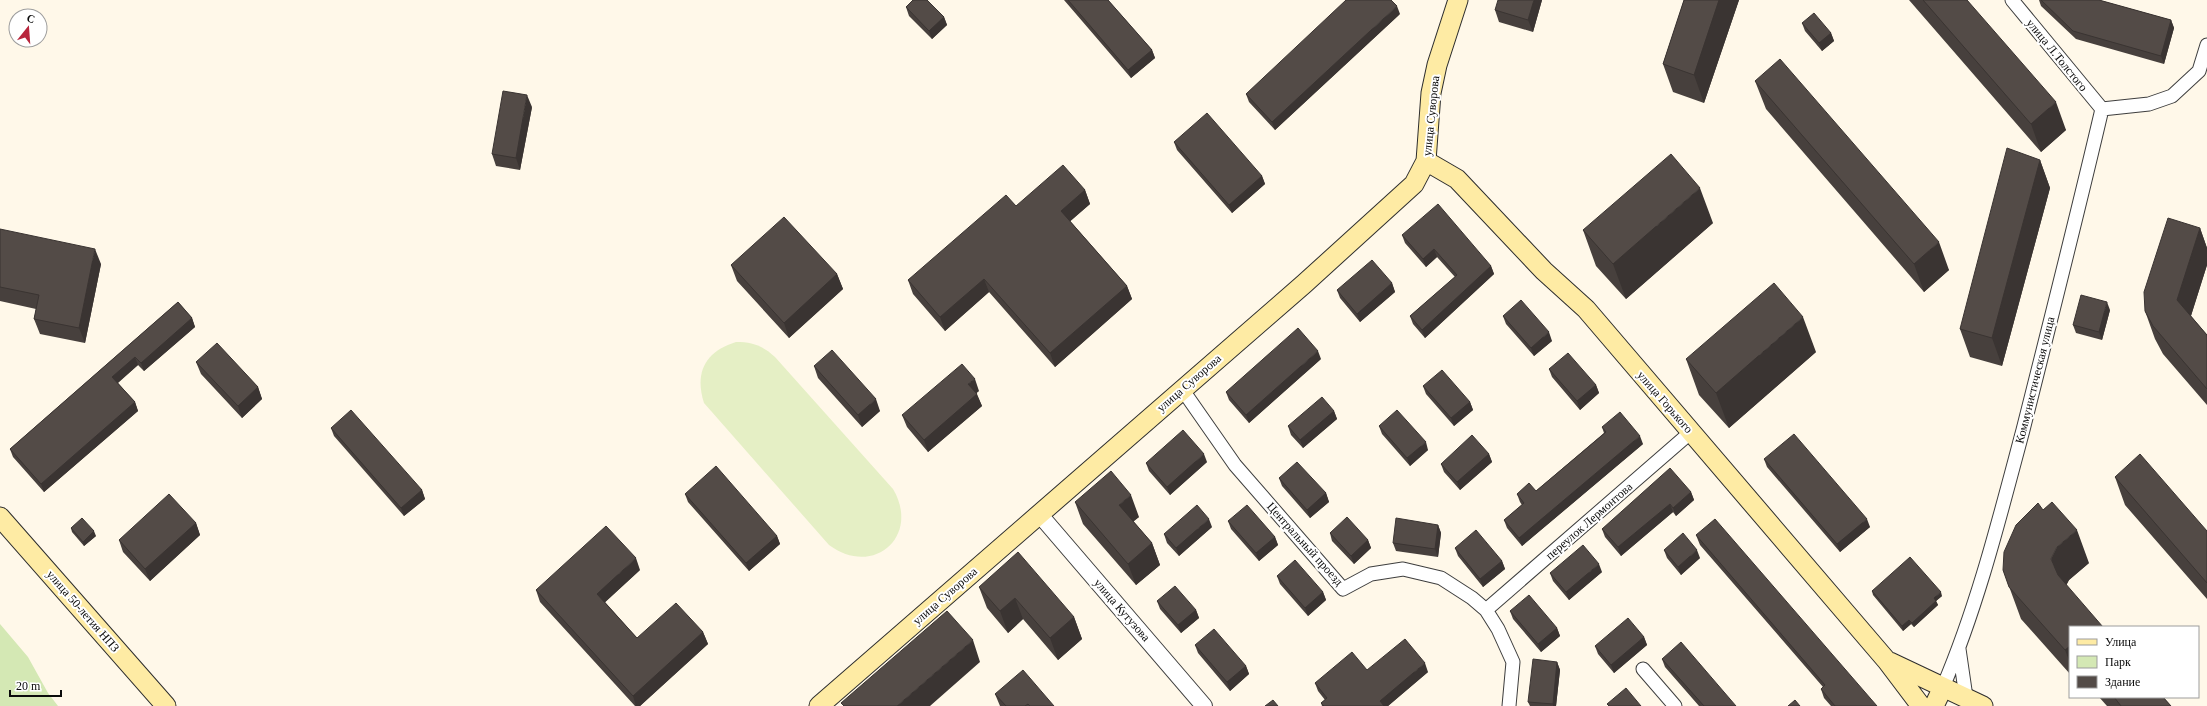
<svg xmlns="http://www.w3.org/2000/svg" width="2207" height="706" font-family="'Times New Roman',serif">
<rect width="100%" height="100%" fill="#fff8e9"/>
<path fill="#d4e8b4" d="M0 624 28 657 48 693 58 706H0Z"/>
<path fill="#e5efc5" d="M736 342C753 342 763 346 775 357L893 489C921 536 873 578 829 545L704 403C694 372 706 351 736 342Z"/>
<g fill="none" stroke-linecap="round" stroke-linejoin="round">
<defs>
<path id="minor" d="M2012 0 2102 109
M2102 109 2149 104 2172 96 2199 71 2207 45
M1182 389 1235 465 1343 589 1371 574 1403 569 1441 578 1472 598 1486 610 1498 629 1513 662 1509 706
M1486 610 1691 432
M1959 649 1966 697
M1643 669 1675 706
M1943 687C1978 605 2000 516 2023 430 2050 323 2077 216 2102 109"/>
<path id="tertiary" d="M1040 515 1204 706"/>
<path id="secondary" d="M1426 161 1457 179 1544 271 1586 309 1887 661 1921 706
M0 517 166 706
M1890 662 1983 706
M819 706 1304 284 1414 184 1426 161 1431 93 1437 65 1458 0
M1934 706 1943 687"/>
</defs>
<use href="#minor" stroke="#3e3e3e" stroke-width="15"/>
<use href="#tertiary" stroke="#3e3e3e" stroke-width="18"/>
<use href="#secondary" stroke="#2d2d2d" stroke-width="21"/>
<use href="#minor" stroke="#fff" stroke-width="13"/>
<use href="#tertiary" stroke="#fff" stroke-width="16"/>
<use href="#secondary" stroke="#feeba4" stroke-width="19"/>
</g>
<path fill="#47403d" d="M1064 0H1108L1152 50 1155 58 1131 78Z
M1542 0 1533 32 1499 22 1495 10Z
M1684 0H1739L1704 103 1673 92 1663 64Z
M1909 0H1967L2066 130 2041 152Z
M2039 0H2099L2171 20 2174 28 2164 64 2076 39 2041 6Z
M906 7 944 17 947 25 932 39 909 16Z
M1400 14 1275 130 1249 102 1246 94Z
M1802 23 1831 33 1834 41 1822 51 1805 31Z
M1755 81 1949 270 1924 292 1766 109Z
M532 107 520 170 496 166 492 154Z
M1174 142 1262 176 1265 184 1232 213 1177 150Z
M2040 160 2050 188 2002 366 1970 357 1960 329Z
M1085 190 1090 204 1070 221 1127 286 1132 299 1055 367 989 292 945 331 913 294 908 280 1016 206Z
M1713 223 1626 299 1596 266 1583 230Z
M2200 228 2207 248V265L2191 316 2207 335V405L2163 354 2155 339 2145 311Z
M0 229 101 264 85 343 40 334 34 319 36 309 0 301Z
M1402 235 1491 266 1494 274 1425 338 1413 324 1410 316 1455 277 1437 257 1426 267 1405 243Z
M731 265 837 274 843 289 789 338 737 281Z
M1392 283 1395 292 1360 322 1340 298 1337 290Z
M178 302 192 318 195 327 144 371 138 365 118 383 135 402 138 411 44 492 13 457 10 449Z
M2110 310 2102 340 2076 333 2073 325Z
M1503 316 1552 341 1534 356 1506 324Z
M1816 352 1729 428 1699 395 1686 359Z
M1321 359 1249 423 1229 400 1226 392Z
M196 362 258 387 262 399 242 418 201 374Z
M814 366 880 411 862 427 818 378Z
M1549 369 1596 385 1599 393 1580 410 1552 377Z
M1423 386 1470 402 1473 410 1454 426 1426 394Z
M979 391 976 393 982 406 928 452 907 427 902 415Z
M1334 411 1337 419 1303 448 1291 435 1288 426Z
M1379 426 1428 450 1410 466 1382 434Z
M1602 427 1643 444 1522 546 1507 528 1504 520 1522 505 1520 502 1517 494 1536 491 1604 433Z
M331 428 422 490 425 499 404 516 334 436Z
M1489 454 1492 462 1460 490 1444 472 1441 464Z
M1764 459 1870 527 1840 552 1767 467Z
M1207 462 1170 495 1149 471 1146 463Z
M2115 477 2207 531V599L2125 505Z
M1279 478 1326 493 1329 502 1310 518 1282 486Z
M1691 492 1694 500 1676 516 1673 512 1621 556 1605 537 1602 529Z
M685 494 777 536 780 544 749 571 688 502Z
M1075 502 1139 517 1133 521 1152 543 1160 565 1136 585 1083 524Z
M1228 521 1275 537 1278 545 1259 561 1231 529Z
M196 523 200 535 150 581 123 552 119 540Z
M1438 525 1441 533 1438 557 1396 551 1393 543Z
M1212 527 1179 556 1167 543 1164 534Z
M71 528 96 536 84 546 72 532Z
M1330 533 1368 540 1371 548 1354 564 1332 541Z
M1696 535 1877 706H1831L1824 698 1821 689 1823 687 1700 545Z
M1455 548 1502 561 1505 569 1483 587 1458 556Z
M1664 550 1700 558 1681 575 1667 558Z
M2089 563 2069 580 2066 585 2070 627V674L2021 619 2003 570Z
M640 570 605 602 637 638 703 632 708 644 640 706H635L540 602 536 590Z
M1602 572 1569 600 1553 581 1550 573Z
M1277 576 1323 592 1326 600 1308 616 1280 584Z
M979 587 1074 617 1082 639 1058 660 1023 619 1008 633 987 608Z
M1872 591 1942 596 1936 601 1938 605 1914 627 1911 624 1903 631 1873 595Z
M1157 601 1196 610 1199 618 1181 633 1160 609Z
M1510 611 1557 628 1560 636 1541 652 1513 619Z
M1644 637 1647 645 1614 673 1598 654 1595 646Z
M1195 645 1246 666 1249 674 1230 691 1198 653Z
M1662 659 1736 706H1699L1665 667Z
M1557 662 1560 670 1556 706H1530L1528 702Z
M1367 670 1428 672 1388 706H1322L1321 703 1325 700 1318 691 1315 683Z
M995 694 1054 706H1000Z
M2099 697H2163L2171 706H2107Z"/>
<path fill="#3a3432" d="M1534 0H1542L1533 32 1528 20Z
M1719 0H1739L1704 103 1694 75Z
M1397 6 1400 14 1275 130 1272 122Z
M944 17 947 25 932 39 929 31Z
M2171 20 2174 28 2164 64 2161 56Z
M1831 33 1834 41 1822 51 1819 43Z
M1152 50 1155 58 1131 78 1128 70Z
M527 95 532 107 520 170 516 158Z
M2056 102 2066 130 2041 152 2031 124Z
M2040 160 2050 188 2002 366 1992 338Z
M1262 176 1265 184 1232 213 1229 205Z
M1700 188 1713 223 1626 299 1613 264Z
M1085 190 1090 204 1066 225 1061 211Z
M2200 228 2207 248V265L2187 328 2177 300Z
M1939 242 1949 270 1924 292 1914 264Z
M95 249 101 264 85 343 79 328Z
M1434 249 1437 257 1426 267 1423 259Z
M1491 266 1494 274 1425 338 1422 330Z
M837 274 843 289 789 338 784 323Z
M984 279 989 292 945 331 940 317Z
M1392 283 1395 292 1360 322 1357 314Z
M1127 286 1132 299 1055 367 1050 353Z
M2107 302 2110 310 2102 340 2099 332Z
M1803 317 1816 352 1729 428 1716 393Z
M192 318 195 327 144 371 141 363Z
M1549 332 1552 341 1534 356 1531 348Z
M1318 351 1321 359 1249 423 1246 415Z
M135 357 138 365 115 385 112 377Z
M975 379 979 391 973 396 968 384Z
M1596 385 1599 393 1580 410 1577 401Z
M258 387 262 399 242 418 238 406Z
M977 394 982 406 928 452 924 440Z
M876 399 880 411 862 427 858 415Z
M135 402 138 411 44 492 41 484Z
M1470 402 1473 410 1454 426 1451 418Z
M1334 411 1337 419 1303 448 1300 440Z
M1640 436 1643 444 1522 546 1519 538Z
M1426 442 1428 450 1410 466 1407 458Z
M1204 454 1207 462 1170 495 1167 487Z
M1489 454 1492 462 1460 490 1457 482Z
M422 490 425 499 404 516 401 508Z
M1691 492 1694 500 1676 516 1673 508Z
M1326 493 1329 502 1310 518 1307 510Z
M1131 495 1139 517 1127 527 1119 505Z
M1670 504 1673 512 1621 556 1618 547Z
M1209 519 1212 527 1179 556 1176 548Z
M1867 519 1870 527 1840 552 1837 544Z
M196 523 200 535 150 581 145 569Z
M1438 525 1441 533 1438 557 1435 549Z
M2077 530 2089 563 2069 580 2063 592 2051 559 2057 547Z
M94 531 96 536 84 546 83 542Z
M777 536 780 544 749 571 746 563Z
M1275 537 1278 545 1259 561 1256 553Z
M1368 540 1371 548 1354 564 1351 556Z
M1152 543 1160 565 1136 585 1128 564Z
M1697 550 1700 558 1681 575 1678 567Z
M636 558 640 570 601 606 597 594Z
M1502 561 1505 569 1483 587 1480 579Z
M1599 564 1602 572 1569 600 1566 592Z
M1323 592 1326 600 1308 616 1305 608Z
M1941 592 1942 596 1936 601 1938 605 1914 627 1912 623 1934 598Z
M1015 598 1023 619 1008 633 1000 611Z
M1196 610 1199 618 1181 633 1178 625Z
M1074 617 1082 639 1058 660 1050 638Z
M1909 620 1911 624 1903 631 1902 626Z
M1557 628 1560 636 1541 652 1538 644Z
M703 632 708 644 640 706H636L633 696Z
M1644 637 1647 645 1614 673 1611 665Z
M973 640 980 662 930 706H897Z
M2070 646V663L2065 650Z
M1557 662 1560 670 1556 706H1553V704Z
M1425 663 1428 672 1388 706H1382L1380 701Z
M1246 666 1249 674 1230 691 1227 682Z"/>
<path fill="#534b47" stroke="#3a3432" d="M913 0H927L944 17 929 31 906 7Z
M1068 0H1108L1152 50 1128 70Z
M1346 0H1391L1397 6 1272 122 1246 94Z
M1498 0H1534L1528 20 1495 10Z
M1684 0H1719L1694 75 1663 64Z
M1923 0H1967L2056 102 2031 124Z
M2041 0H2099L2171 20 2161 56 2073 31Z
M1814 13 1831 33 1819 43 1802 23Z
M1780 59 1939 242 1914 264 1755 81Z
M503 91 527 95 516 158 492 154Z
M1207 113 1262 176 1229 205 1174 142Z
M2007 148 2040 160 1992 338 1960 329Z
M1671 154 1700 188 1613 264 1583 230Z
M1063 165 1085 190 1061 211 1127 286 1050 353 984 279 940 317 908 280 1006 195 1016 206Z
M1438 204 1491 266 1422 330 1410 316 1457 275 1434 249 1423 259 1402 235Z
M784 217 837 274 784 323 731 265Z
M2168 218 2200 228 2177 300 2207 335V389L2153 326 2145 311 2144 292Z
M0 229 95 249 79 328 34 319 39 295 0 287Z
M1372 260 1392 283 1357 314 1337 290Z
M1774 283 1803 317 1716 393 1686 359Z
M2081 295 2107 302 2099 332 2073 325Z
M1521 300 1549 332 1531 348 1503 316Z
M178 302 192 318 141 363 135 357 112 377 135 402 41 484 10 449Z
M1298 328 1318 351 1246 415 1226 392Z
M217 343 258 387 238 406 196 362Z
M832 350 876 399 858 415 814 366Z
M1568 353 1596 385 1577 401 1549 369Z
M962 364 975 379 968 384 977 394 924 440 902 415Z
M1442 370 1470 402 1451 418 1423 386Z
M1322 397 1334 411 1300 440 1288 426Z
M351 410 422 490 401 508 331 428Z
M1397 410 1426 442 1407 458 1379 426Z
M1620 412 1640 436 1519 538 1504 520 1524 503 1517 494 1529 483 1536 491 1606 432 1602 427Z
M1183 430 1204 454 1167 487 1146 463Z
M1794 434 1867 519 1837 544 1764 459Z
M1472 435 1489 454 1457 482 1441 464Z
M2140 454 2207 531V583L2115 477Z
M1297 462 1326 493 1307 510 1279 478Z
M716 466 777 536 746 563 685 494Z
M1670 468 1691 492 1673 508 1670 504 1618 547 1602 529Z
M1111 471 1131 495 1119 505 1152 543 1128 564 1075 502Z
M169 494 196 523 145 569 119 540Z
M2052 502 2077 530 2057 547 2051 559 2058 575 2103 627H2070V646L2065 650 2009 587 2003 570 2004 552 2016 525 2038 503 2043 510Z
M1197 505 1209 519 1176 548 1164 534Z
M1247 505 1275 537 1256 553 1228 521Z
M1347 517 1368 540 1351 556 1330 533Z
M82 518 94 531 83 542 71 528Z
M1396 518 1438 525 1435 549 1393 543Z
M1715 519 1877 706H1835L1821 689 1825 685 1696 535Z
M606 526 636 558 597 594 637 638 676 603 703 632 633 696 536 590Z
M1476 530 1502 561 1480 579 1455 548Z
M1683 533 1697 550 1678 567 1664 550Z
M1583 545 1599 564 1566 592 1550 573Z
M1018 552 1074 617 1050 638 1015 598 1000 611 979 587Z
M1910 557 1941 592 1934 598 1936 601 1912 623 1909 620 1902 626 1872 591Z
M1295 560 1323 592 1305 608 1277 576Z
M1175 586 1196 610 1178 625 1157 601Z
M1529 595 1557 628 1538 644 1510 611Z
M947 611 973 640 897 706H844L841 703Z
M1628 618 1644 637 1611 665 1595 646Z
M1214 629 1246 666 1227 682 1195 645Z
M1405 639 1425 663 1380 701 1384 706H1324L1321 703 1327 698 1315 683 1352 652 1367 670Z
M1681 642 1736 706H1704L1662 659Z
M1533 659 1557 662 1553 704 1528 702Z
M1023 670 1054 706H1030L1028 704 1025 706H1006L995 694Z
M1626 688 1641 706H1609L1607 704Z
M2114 697H2163L2171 706H2121Z
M1273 700 1278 706H1265Z
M1795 700 1800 706H1788Z"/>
<g text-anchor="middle" stroke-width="4" stroke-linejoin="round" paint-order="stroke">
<g font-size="12" fill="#0b0b0b" stroke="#fff">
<text transform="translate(2057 55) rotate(51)" y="4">улица Л.Толстого</text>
<text transform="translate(1431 116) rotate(-84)" y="4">улица Суворова</text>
<text transform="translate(2035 380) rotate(-76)" y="4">Коммунистическая улица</text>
<text transform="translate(1189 383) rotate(-41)" y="4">улица Суворова</text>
<text transform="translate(1665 402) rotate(49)" y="4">улица Горького</text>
<text transform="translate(1589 521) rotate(-41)" y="4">переулок Лермонтова</text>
<text transform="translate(1305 544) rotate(48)" y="4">Центральный проезд</text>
<text transform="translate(945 596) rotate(-41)" y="4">улица Суворова</text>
<text transform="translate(1122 610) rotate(49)" y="4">улица Кутузова</text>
<text transform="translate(83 611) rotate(49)" y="4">улица 50-летия НПЗ</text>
</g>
</g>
<rect x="2069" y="626" width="130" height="72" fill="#ffffff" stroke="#9d9d9d"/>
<rect x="2077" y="639" width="20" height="6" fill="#feeba4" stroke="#9d9d9d"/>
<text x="2105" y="646" font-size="12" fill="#0b0b0b">Улица</text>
<rect x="2077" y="656" width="20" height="12" fill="#d4e8b4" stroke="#9d9d9d"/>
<text x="2105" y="666" font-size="12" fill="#0b0b0b">Парк</text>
<rect x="2077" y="676" width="20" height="12" fill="#534b47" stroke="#9d9d9d"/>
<text x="2105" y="686" font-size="12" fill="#0b0b0b">Здание</text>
<g transform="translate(28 28) rotate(17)"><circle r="19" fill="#ffffff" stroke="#9d9d9d"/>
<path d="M0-3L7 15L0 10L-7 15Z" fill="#b8253c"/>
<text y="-6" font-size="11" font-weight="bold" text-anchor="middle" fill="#0b0b0b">С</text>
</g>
<path d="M10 690v6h51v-6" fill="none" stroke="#0b0b0b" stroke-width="2"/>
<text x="16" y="690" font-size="12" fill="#0b0b0b" stroke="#ffffff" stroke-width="3" paint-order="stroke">20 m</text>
</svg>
